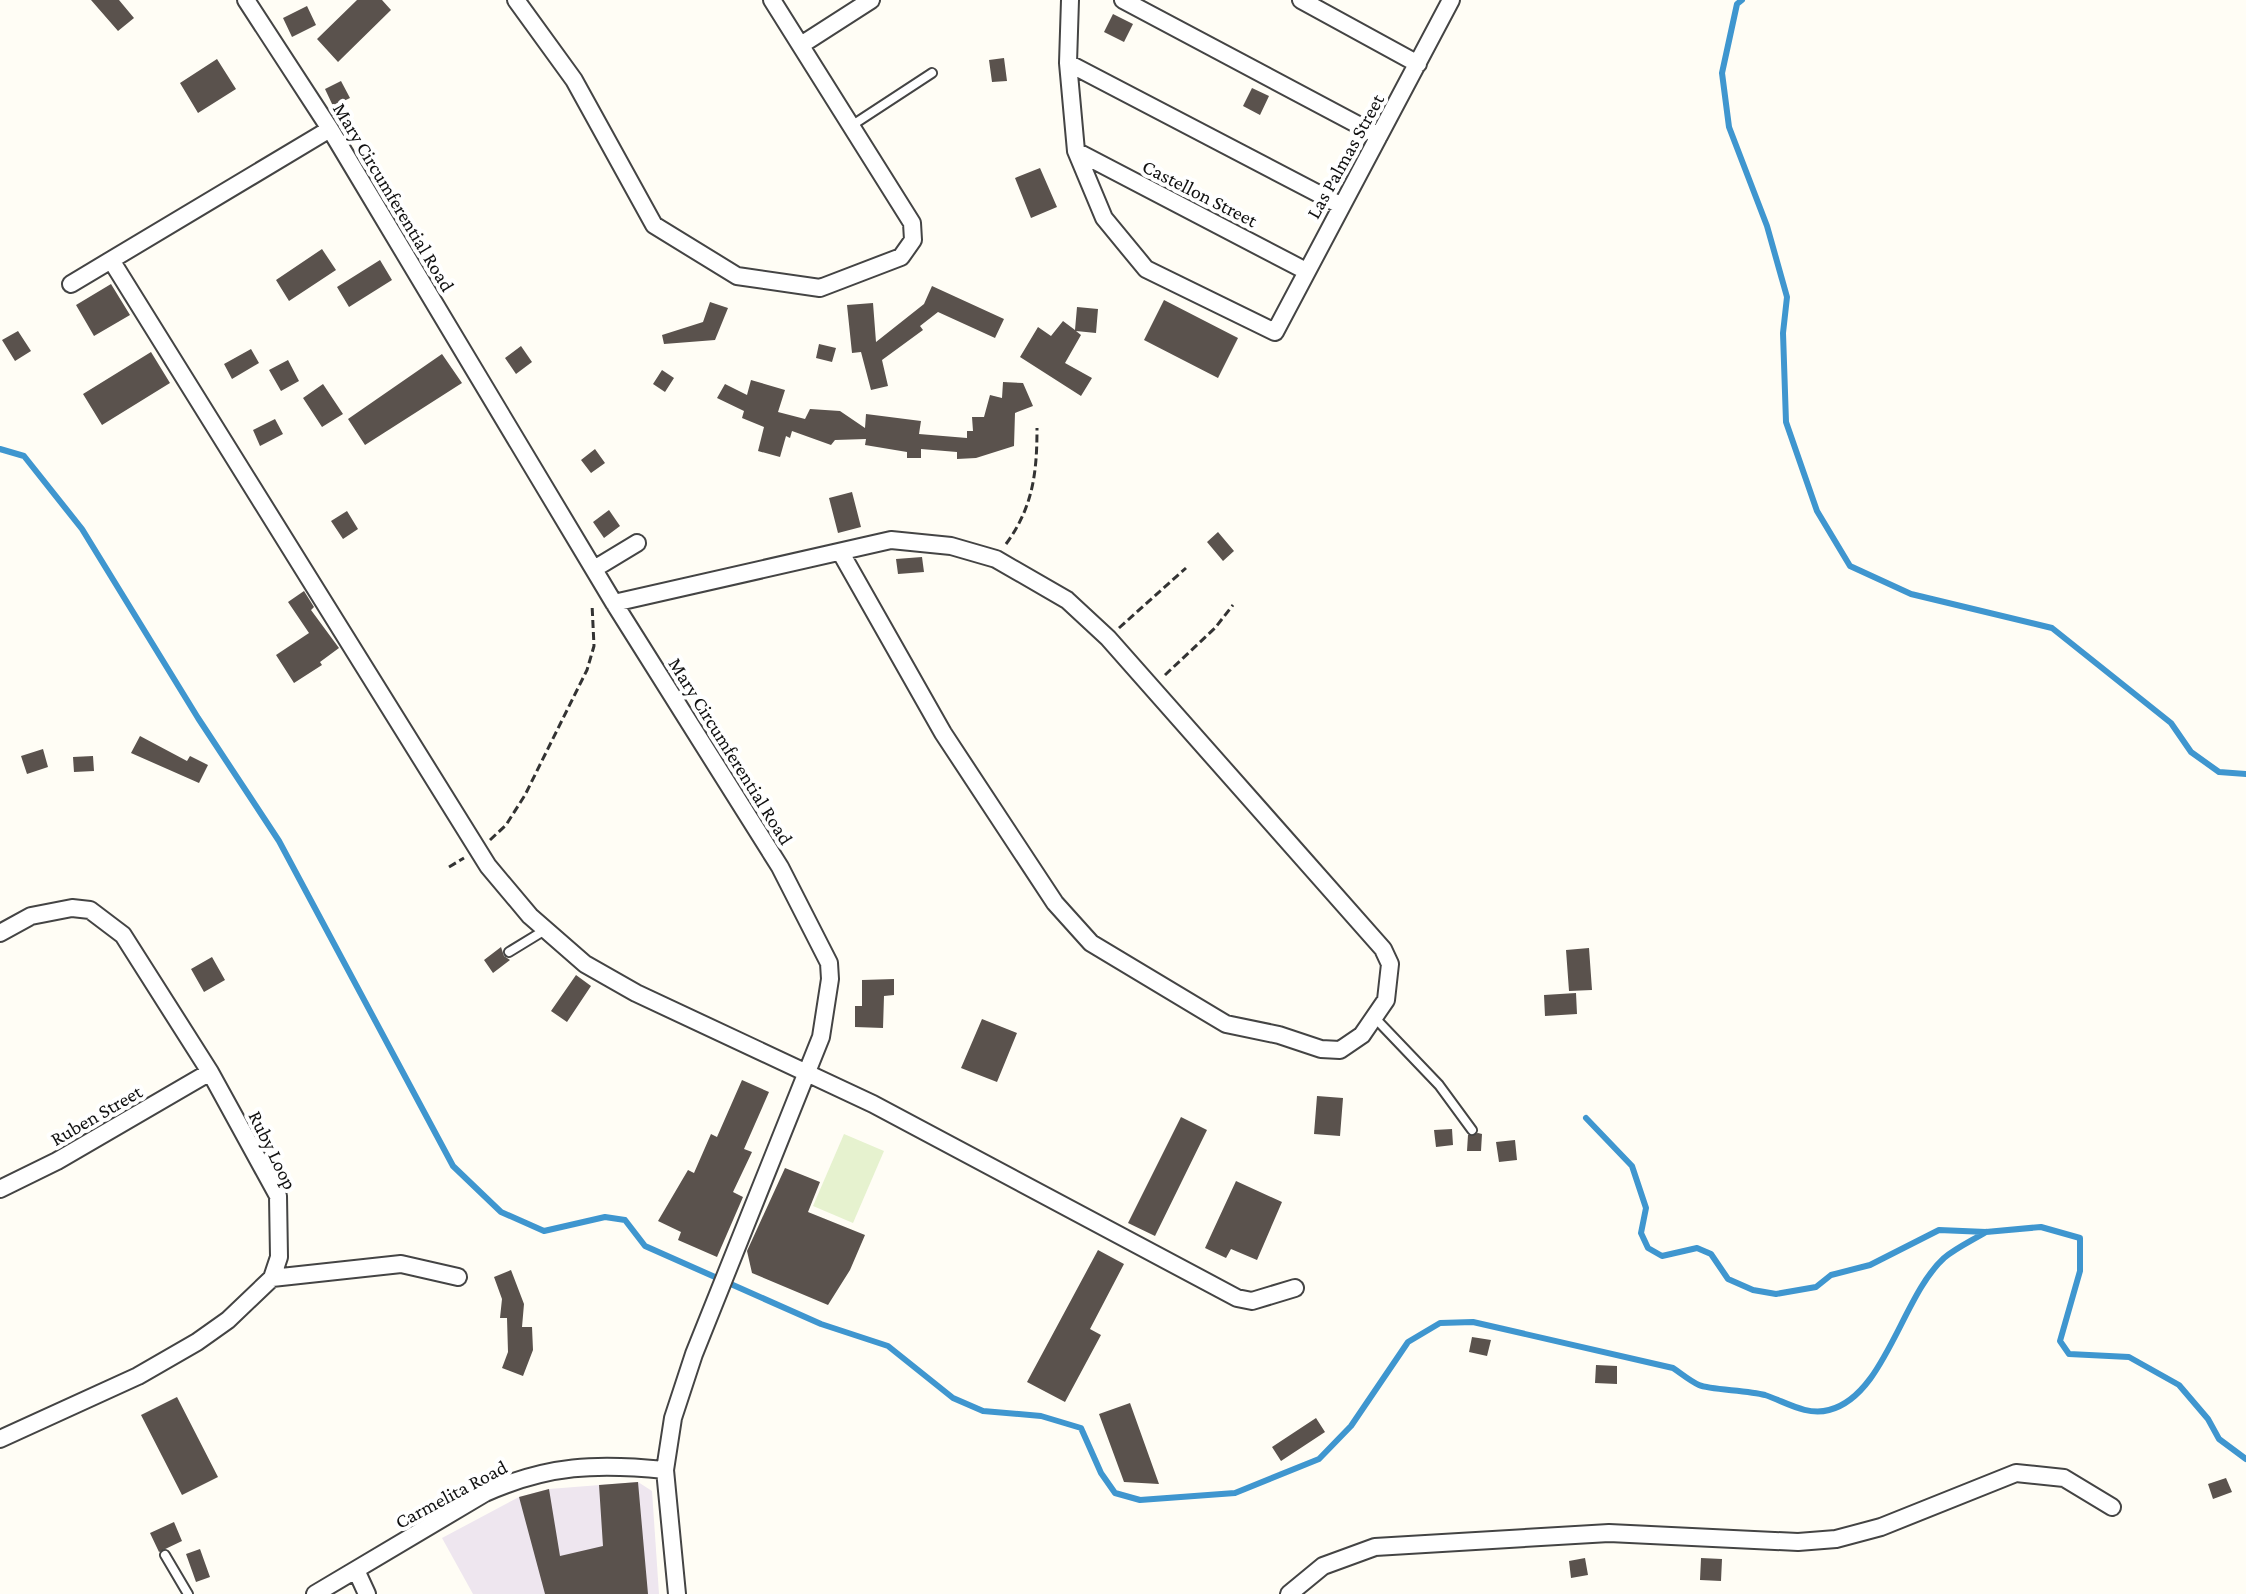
<svg xmlns="http://www.w3.org/2000/svg" width="2246" height="1594" font-family="'Crimson Pro',serif">
<rect width="100%" height="100%" fill="#fffdf5"/>
<path fill="#eee6ef" d="M638 1482 652 1491 659 1594H473L442 1538 519 1497 549 1489Z"/>
<path fill="#e6f2cf" d="M844 1134 884 1151 853 1223 813 1206Z"/>
<g fill="none" stroke-linecap="round" stroke-linejoin="round">
<path stroke="#3f96cf" stroke-width="6" d="M1742 0 1737 4 1722 73 1729 127 1767 226 1787 297 1783 333 1786 422 1817 511 1850 566 1911 594 2052 628 2171 723 2191 752 2219 772 2246 774
M0 449 24 456 82 529 198 718 279 841 453 1166 501 1212 544 1231 605 1217 625 1220 645 1246 821 1324 888 1346 953 1398 983 1411 1041 1416 1081 1428 1101 1473 1115 1493 1140 1500 1235 1493 1319 1459 1351 1426 1408 1342 1440 1323 1473 1322 1673 1368C1682 1374 1690 1381 1699 1385 1710 1390 1747 1390 1765 1395 1786 1402 1806 1416 1829 1410 1885 1396 1902 1296 1944 1258 1956 1248 1973 1240 1986 1232
M1586 1118 1632 1166 1646 1208 1641 1233 1648 1248 1662 1256 1697 1248 1711 1254 1728 1279 1753 1290 1776 1294 1816 1287 1831 1275 1870 1265 1939 1230 1986 1232 2041 1227 2080 1238V1271L2060 1341 2069 1354 2129 1357 2179 1385 2208 1419 2219 1439 2246 1459"/>
</g>
<path fill="#5a524d" d="M91 0H119L134 18 118 31Z
M357 0H382L391 10 338 62 317 39Z
M307 6 316 25 292 37 283 18Z
M1113 14 1133 24 1124 42 1104 32Z
M1004 58 1007 81 992 82 989 60Z
M217 59 236 89 198 113 180 83Z
M341 81 350 98 333 106 325 89Z
M1252 88 1269 96 1260 115 1243 106Z
M1040 168 1057 207 1031 218 1015 178Z
M322 249 336 270 289 301 276 280Z
M380 260 392 280 349 307 337 287Z
M111 284 130 315 94 336 76 305Z
M932 286 1004 319 995 338 938 312 920 326 923 330 882 360 888 386 871 390 861 352 852 353 847 305 873 303 876 342 924 304Z
M1164 300 1238 338 1218 378 1144 340Z
M710 302 728 308 715 340 664 344 662 335 703 322Z
M1077 307 1098 309 1096 333 1076 331 1081 335 1065 363 1092 378 1081 396 1020 357 1038 327 1051 336 1063 321 1075 330Z
M18 331 31 351 15 361 2 340Z
M819 344 836 348 832 362 816 358Z
M521 346 532 362 516 374 505 358Z
M251 349 259 363 232 379 224 364Z
M151 352 170 383 102 425 83 394Z
M442 354 462 383 365 445 348 419Z
M288 360 299 381 281 391 269 370Z
M662 370 674 378 665 392 653 384Z
M751 380 785 390 778 412 805 419 810 409 840 411 865 428 866 414 921 421 919 434 967 438V431H973L972 417H984L990 395 1002 398 1003 382 1023 383 1033 406 1015 413 1014 446 976 458 957 459V452L921 449V458H907V452L865 445 866 439 835 440 831 445 792 431 790 438 786 436 780 457 758 451 764 427 742 418 744 411 717 398 725 384 747 395Z
M323 384 343 414 322 427 303 398Z
M275 419 283 434 260 446 253 430Z
M595 449 605 463 591 473 581 460Z
M852 492 861 527 838 533 829 498Z
M609 510 620 526 604 538 593 522Z
M347 511 358 529 343 539 331 521Z
M1218 532 1234 551 1223 561 1207 542Z
M922 557 924 572 898 574 896 559Z
M304 591 314 607 311 610 339 648 320 662 322 665 294 683 276 655 309 633 288 602Z
M140 736 187 761 190 756 208 765 199 783 131 753Z
M43 749 48 767 27 774 21 756Z
M93 756 94 771 74 772 73 757Z
M501 947 504 956 510 960 493 973 484 960Z
M1589 948 1592 990 1569 991 1566 950Z
M212 957 225 980 204 992 191 969Z
M576 975 591 986 567 1022 551 1011Z
M894 979V995L884 996 883 1028 855 1027V1006H862V980Z
M1576 993 1577 1014 1545 1016 1544 995Z
M982 1019 1017 1033 997 1082 961 1068Z
M742 1080 769 1092 744 1149 752 1152 733 1192 743 1197 717 1257 678 1240 681 1232 658 1221 688 1170 694 1173 711 1134 717 1137Z
M1317 1096 1343 1098 1340 1136 1314 1134Z
M1181 1117 1207 1130 1155 1236 1128 1223Z
M1452 1129 1453 1145 1436 1147 1434 1130Z
M1478 1133 1482 1134 1481 1151H1467L1468 1135Z
M1515 1140 1517 1160 1499 1162 1496 1142Z
M785 1168 820 1182 808 1212 865 1235 850 1270 828 1305 752 1273 747 1251Z
M1236 1181 1282 1202 1257 1260 1231 1249 1226 1258 1205 1248Z
M1098 1250 1124 1264 1090 1329 1101 1335 1065 1402 1027 1382Z
M511 1270 524 1304 522 1327H532L533 1350 523 1376 502 1368 508 1352 507 1318H500L502 1299 494 1277Z
M1472 1337 1491 1340 1487 1356 1469 1352Z
M1596 1365 1617 1366V1384L1595 1383Z
M177 1397 218 1477 182 1495 141 1415Z
M1130 1403 1159 1484 1124 1482 1099 1414Z
M1316 1418 1325 1432 1281 1461 1272 1447Z
M2226 1478 2232 1492 2213 1499 2208 1484Z
M638 1482 648 1594H545L519 1497 549 1489 560 1556 603 1546 599 1485Z
M174 1522 182 1541 159 1552 150 1533Z
M200 1549 210 1577 196 1582 186 1554Z
M1585 1558 1588 1575 1571 1578 1569 1561Z
M1701 1558 1722 1559 1721 1581 1700 1580Z"/>
<g fill="none" stroke-linecap="round" stroke-linejoin="round">
<defs>
<path id="lane" d="M851 126 932 73
M509 952 545 930
M1375 1018 1439 1085 1472 1130
M165 1555 188 1594"/>
<path id="street" d="M246 0 330 129 614 603 780 867 829 963 830 979 821 1037 694 1354 673 1418 665 1470 677 1594
M516 0 574 80 654 225 737 276 820 288 901 257 913 240 912 223 772 0
M1070 0 1068 63 1076 151 1104 218 1146 269 1275 332 1451 0
M1123 0 1379 136
M1301 0 1418 64
M801 45 871 0
M1068 63 1340 205
M1076 151 1306 271
M111 260 488 866 530 916 585 964 636 993 873 1104 1237 1298 1252 1301 1295 1288
M71 284 330 129
M594 569 637 543
M614 603 891 540 951 546 996 559 1067 600 1108 638 1383 949 1390 964 1386 1000 1362 1035 1340 1050 1321 1049 1279 1035 1226 1024 1091 943 1055 903 943 733 841 553
M0 933 31 916 72 908 90 910 123 935 210 1072 278 1196 279 1257 272 1278 228 1320 197 1342 138 1376 0 1439
M0 1189 57 1161 210 1072
M272 1278 401 1264 458 1277
M356 1570 367 1594
M315 1594 485 1493C548 1465 597 1463 665 1470
M1289 1594 1323 1566 1375 1547 1609 1533 1798 1542 1836 1539 1881 1527 2016 1473 2064 1478 2112 1507"/>
</defs>
<use href="#lane" stroke="#444" stroke-width="12"/>
<use href="#street" stroke="#444" stroke-width="20"/>
<path stroke="#333" stroke-width="3" stroke-dasharray="8 4" stroke-linecap="butt" d="M1006 544C1033 507 1037 473 1037 428
M1119 628 1186 568
M1165 675 1215 628 1233 605
M490 840 506 825 525 795 587 670 594 646 592 604
M449 867 464 858"/>
<use href="#lane" stroke="#fff" stroke-width="8"/>
<use href="#street" stroke="#fff" stroke-width="16"/>
</g>
<g text-anchor="middle" stroke-width="8" stroke-linejoin="round" paint-order="stroke">
<g font-size="20" fill="#111" stroke="#fff">
<text transform="translate(1345 156) rotate(-61)" y="7">Las Palmas Street</text>
<text transform="translate(1200 193) rotate(27)" y="7">Castellon Street</text>
<text transform="translate(394 197) rotate(59)" y="7">Mary Circumferential Road</text>
<text transform="translate(731 751) rotate(58)" y="7">Mary Circumferential Road</text>
<text transform="translate(96 1115) rotate(-30)" y="7">Ruben Street</text>
<text transform="translate(273 1150) rotate(64)" y="7">Ruby Loop</text>
<text transform="translate(451 1494) rotate(-28)" y="7">Carmelita Road</text>
</g>
</g>
</svg>
